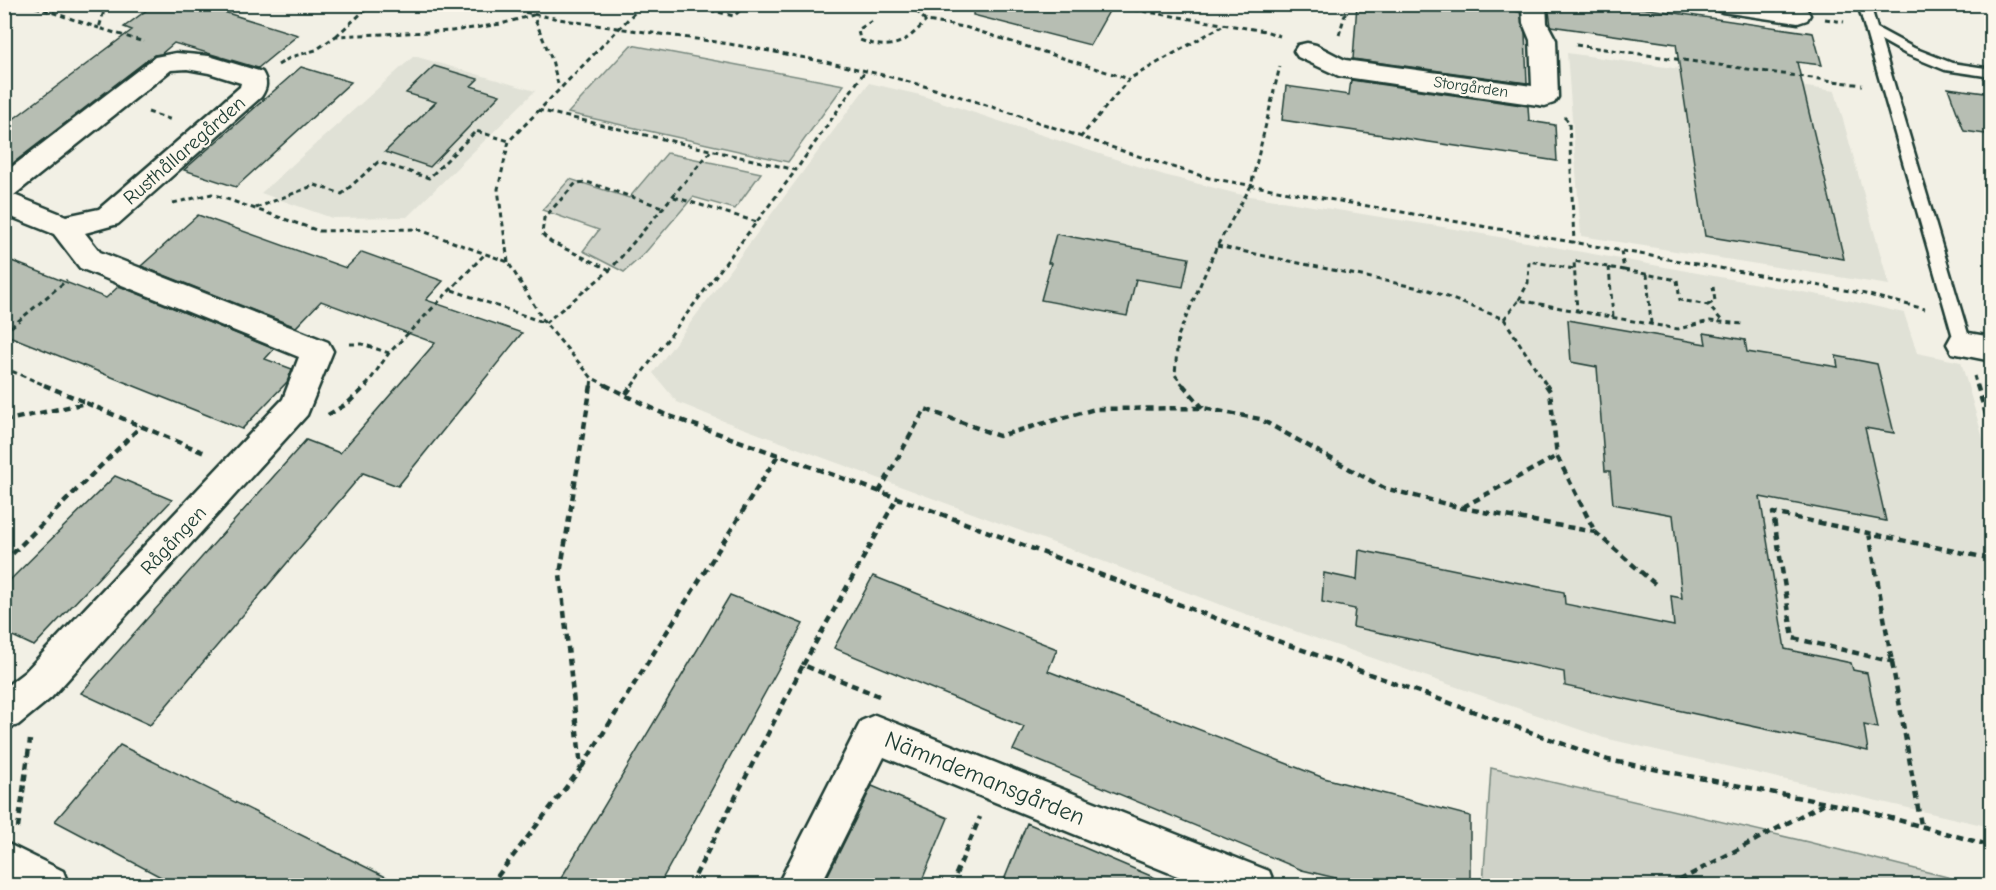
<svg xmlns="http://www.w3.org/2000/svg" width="1996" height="890" font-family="'Comic Neue',sans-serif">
<rect width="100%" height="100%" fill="#f2f0e5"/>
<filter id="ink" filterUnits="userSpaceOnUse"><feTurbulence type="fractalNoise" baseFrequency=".0167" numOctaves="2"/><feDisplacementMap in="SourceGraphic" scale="12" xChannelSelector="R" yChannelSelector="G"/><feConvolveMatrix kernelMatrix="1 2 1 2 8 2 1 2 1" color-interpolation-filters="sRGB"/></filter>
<g filter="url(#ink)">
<path fill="#e0e1d6" d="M1567 53 1835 91 1889 285 1581 236Z
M414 56 535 91 407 217 332 218 261 193Z
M869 83 920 95 1164 175 1238 194 1455 229 1847 300 1904 313 1917 353 1961 362 1991 466V827L1604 738 1240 612 721 420 677 402 653 373Z"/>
<path fill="#cfd2c8" stroke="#77887e" stroke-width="1.5" d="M631 45 844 85 788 162 568 113Z
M667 153 761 173 735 209 693 197 644 254 624 272 583 251 599 230 542 210 570 179 629 198Z
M1491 768 1808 842 1979 885H1483Z"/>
<path fill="#b7beb3" stroke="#1f3d34" stroke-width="1.5" d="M155 4H198L298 35 258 68 174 43 161 54 154 55 4 170V126L132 30 124 27Z
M974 4H1113L1090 45 973 15Z
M1357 4H1469L1520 12 1525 33 1527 83 1353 59Z
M1548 4H1614L1813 33 1822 65 1797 62 1844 259 1705 236 1676 44 1551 26Z
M434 66 478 79 471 86 500 95 430 167 385 152 436 102 406 93Z
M301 67 351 82 236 187 184 170Z
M1351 80 1528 106 1529 121 1555 125 1557 161 1282 120 1286 86 1349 95Z
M1948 88 1992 94V135L1964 131Z
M198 215 346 268 362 252 443 281 426 300 522 333 398 486 363 473 150 725 81 693 306 440 340 453 435 343 321 301 296 327 141 266Z
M1056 234 1189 258 1183 287 1136 279 1127 316 1041 300 1051 263H1048Z
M4 258 106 298 119 286 274 349 265 359 292 369 287 382 242 429 4 334Z
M1568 320 1706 344 1704 333 1745 340 1747 352 1838 367 1836 356 1877 364 1894 433 1865 428 1886 521 1760 497 1785 649 1851 663 1853 670 1867 673 1878 728 1864 725 1868 751 1565 686 1564 672 1353 627 1355 609 1322 602 1324 573 1357 580 1359 550 1564 592 1565 604 1674 626 1671 596 1682 598 1673 515 1613 504 1610 471H1605L1597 367 1571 362Z
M115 476 172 500 34 646 4 632V586Z
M873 576 1057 649 1048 671 1324 778 1470 816V885H1365L1302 870 1013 750 1024 727 834 648Z
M730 595 803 624 659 885H557Z
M120 745 402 885H176L55 821Z
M872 786 948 818 920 885H823Z
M1027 823 1085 848 1172 885H1002Z"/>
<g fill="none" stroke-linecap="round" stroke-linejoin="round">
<defs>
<path id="service" d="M1858 4H1870L1877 28 1914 48 1952 63 1992 69V77L1945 70 1906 54 1881 40 1971 344 1968 348H1958L1955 344Z"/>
<path id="minor" d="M1522 4H1546L1547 23 1556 40 1558 97 1554 103 1545 106 1339 76 1298 57 1294 51 1298 45 1307 43 1316 45 1345 60 1532 86 1530 40 1523 23Z
M1710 4H1778L1807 10 1810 15 1807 20 1798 23 1722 12 1713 9Z
M176 53 209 56 262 72C268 82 267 88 261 97L118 224 85 233 100 252 328 342 333 351 307 415 51 698 18 725 4 730V688L25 672 283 399 299 357 80 268 54 234 4 214V173L155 57ZM187 69 209 73 241 83 240 87 99 209 66 216 14 195 171 70Z
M1963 332 1992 337V361L1952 353 1947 344 1952 335Z
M875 715 1269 871 1275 886H1202L884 757 820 886H777L861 721Z
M4 842 63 871 69 886 4 885Z"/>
</defs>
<use href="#service" stroke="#1f3d34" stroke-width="5"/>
<use href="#minor" stroke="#1f3d34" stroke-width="5"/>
<path stroke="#1f3d34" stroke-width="3" stroke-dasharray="5 4" stroke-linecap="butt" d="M27 4 99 28
M106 4 99 28 144 42
M490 4C562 23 636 30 710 41 762 49 814 59 866 71 983 98 1094 145 1209 178L1861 293 1925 309
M684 4 734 16 747 4
M910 4 926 21 965 27 1129 79
M1099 4 1265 31 1280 36
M1825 19 1844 22
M872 21 858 30 860 40C891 51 904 45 926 21
M1339 35 1348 4
M336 36 372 4
M1576 45 1862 85
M278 65 291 57 316 50 336 36 452 31 501 24 533 15 552 60 559 88
M538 110 796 170 865 71
M148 112 172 120
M1564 117 1569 122 1574 243
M1080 138 1129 79 1222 26
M674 197 757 222
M173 203 212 194 319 231 417 229 508 262 545 323 592 378 608 386
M256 208 315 185 342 194 378 162 429 178 476 131 509 141
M1217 246 1429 290 1504 319 1547 386
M508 262 498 189 509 141 643 4
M1609 267 1613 317
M610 270 551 242 542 234 544 218 576 183 587 182 665 208
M1624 270 1677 280 1680 300 1708 305 1723 322
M1647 274 1651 324
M452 290 545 323 610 270 711 151
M1519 300 1528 283 1529 261 1574 269
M1708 305 1715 301 1713 287
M1577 311 1678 329 1710 321 1743 324
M1504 319 1519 300 1577 311 1574 261 1624 270 1621 251
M4 333 67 280
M350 344H362L389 353 485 254
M4 368 47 386
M1974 376 1977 386
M366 386 389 353
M591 386 592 378
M632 386 796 170
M1184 386 1175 375 1178 336 1217 246 1251 186 1280 66"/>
<path stroke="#1f3d34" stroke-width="4.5" stroke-dasharray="7 5" stroke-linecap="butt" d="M44 385 85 402
M605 385 664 414 928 509 1236 626 1608 760 1862 810 1992 846
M1183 385 1203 408
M1546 385 1550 391 1557 456
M1977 385 1992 434
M626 394 633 385
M328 415 348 403 367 385
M4 421 86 403 207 454
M879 492 925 409 999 436 1095 409 1203 408 1260 419 1384 488 1462 508 1595 532
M1463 507 1557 456 1595 532 1655 584
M1869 533 1921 825
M4 562 141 426
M1894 662 1793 638 1773 513 1992 559
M803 665 897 498
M582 767 778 455
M18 828 30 740
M490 886 581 768 560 574 591 385
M690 886 803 665 879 696
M951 886 980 817
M1669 886 1825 803"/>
<use href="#service" fill="#fbf7ec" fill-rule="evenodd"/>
<use href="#minor" fill="#fbf7ec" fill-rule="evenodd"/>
</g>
</g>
<g text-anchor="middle" stroke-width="4.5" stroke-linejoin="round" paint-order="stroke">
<g font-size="16" fill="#1f3d34" stroke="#fbf7ec">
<text transform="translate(1471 86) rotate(8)" y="6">Storgården</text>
</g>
<g font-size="20" fill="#1f3d34" stroke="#fbf7ec">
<text transform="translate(184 150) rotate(-41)" y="7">Rusthållaregården</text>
<text transform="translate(173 540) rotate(-47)" y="7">Rågången</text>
</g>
<g font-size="24" fill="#1f3d34" stroke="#fbf7ec">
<text transform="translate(985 778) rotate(22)" y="8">Nämndemansgården</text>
</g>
</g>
<rect width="1996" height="890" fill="none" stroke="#fbf7ec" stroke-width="24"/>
<rect x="12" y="12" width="1972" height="866" fill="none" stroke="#1f3d34" stroke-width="2" filter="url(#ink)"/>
</svg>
